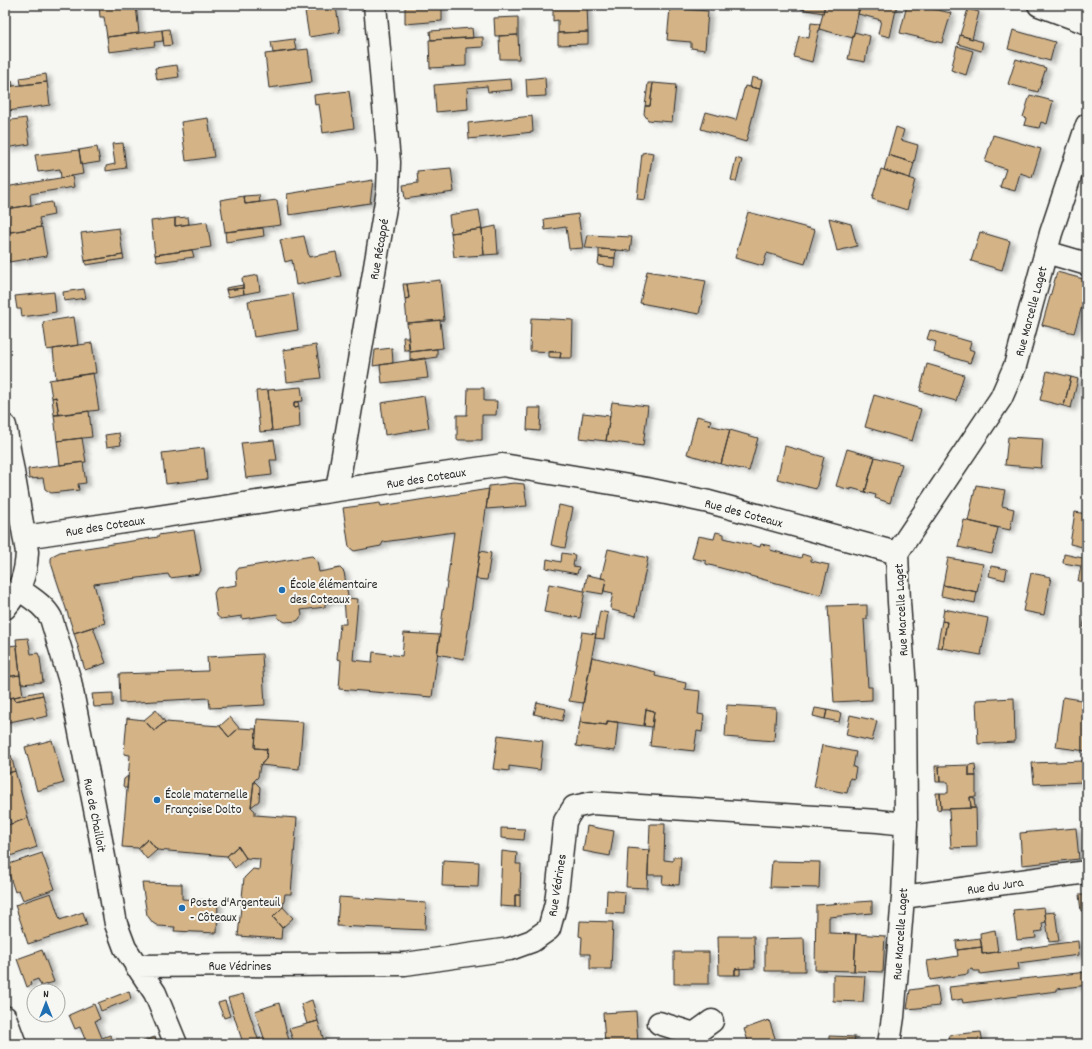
<svg xmlns="http://www.w3.org/2000/svg" width="1092" height="1049" font-family="Dekko,sans-serif">
<defs>
<filter id="shadow"><feDropShadow dx="4.5" dy="2.5" stdDeviation="2" flood-color="#0004"/></filter>
</defs>
<rect width="100%" height="100%" fill="#f6f6f2"/>
<filter id="ink" filterUnits="userSpaceOnUse"><feTurbulence type="fractalNoise" baseFrequency=".025" numOctaves="2"/><feDisplacementMap in="SourceGraphic" scale="8" xChannelSelector="R" yChannelSelector="G"/><feConvolveMatrix kernelMatrix="1 2 1 2 8 2 1 2 1" color-interpolation-filters="sRGB"/></filter>
<g filter="url(#ink)">
<path fill="#d4b487" stroke="#2b2b2b" filter="url(#shadow)" d="M99 5H136L139 33 107 37 104 17H100Z
M302 5H344V6L302 11Z
M405 5H442V21L405 24Z
M553 5H587L588 32 558 33V20L553 21Z
M802 5H825L823 13 801 9Z
M825 5H860L853 38 819 29Z
M860 5H897L890 37 878 34 881 20 858 14Z
M907 5H916L951 13 942 43 900 33Z
M336 7 340 32 309 37 305 11Z
M670 8 708 11 705 50 691 48V42L667 40Z
M968 9 979 12 972 39 960 35Z
M518 17V35L495 36 494 18Z
M811 23 820 24 812 62 794 57 799 36 809 38Z
M472 28 473 38 431 40 430 31Z
M169 29 172 45 164 46 162 30Z
M162 30 163 41 154 42 155 46 109 52 107 37Z
M1013 30 1055 42 1050 61 1008 49Z
M588 32V44L558 45V33Z
M854 32 870 36 865 62 848 59Z
M518 35 519 59H500L499 36Z
M960 35 983 42 981 51 958 44Z
M483 37V47L466 48V66L430 68 429 40Z
M294 39 296 50 273 53 271 42Z
M957 46 973 51 966 75 951 70Z
M308 49 312 82 269 88 265 54Z
M1016 59 1046 68 1038 92 1008 84Z
M177 65 179 77 157 80 155 68Z
M46 74 47 82 21 85 20 78Z
M545 77 546 96 527 97 526 79Z
M752 77 762 80 760 89 750 87Z
M511 79 512 90 488 92 487 86 467 88 468 109 436 112 434 85Z
M12 81 13 86 5 87V82Z
M47 82 50 105 8 111 7 106H5V87Z
M648 83H653L650 106H645Z
M653 83 676 85 672 122 648 120 644 114 645 106H650Z
M745 86 760 89 746 142 701 129 706 112 736 120Z
M349 91 354 128 323 133 319 104 315 105 314 95Z
M1030 95 1053 101 1047 124 1041 122 1039 128 1024 125 1026 118 1023 117Z
M532 116 533 132 469 139 468 123Z
M26 118 30 144 5 148V121Z
M208 118 214 157 186 161 181 122Z
M896 127 904 130 901 140 918 145 914 163 888 155Z
M993 135 1041 149 1032 177 1020 173 1015 191 1000 187 1006 169 985 162Z
M123 143 126 168 106 171V166L115 164 112 144Z
M97 147 100 162 81 165 79 150Z
M79 150 83 174 61 178 60 169 38 172 35 155Z
M648 152 653 153 645 200 637 199 642 153Z
M888 155 914 163 910 178 884 170Z
M736 158 742 160 736 182 731 180Z
M451 168 454 192 405 199 403 185 418 183 417 171Z
M881 169 915 180 907 210 872 199Z
M72 176 74 187 30 194 31 205 7 209 5 196V187Z
M373 180 370 203 289 215 287 194Z
M259 195 260 202 245 204 244 196Z
M244 196 245 204 277 200 281 225 225 232 220 200Z
M52 202 54 215 39 218 41 227 10 232 6 209Z
M479 210 482 229 451 233 449 215Z
M748 212 815 230 805 264 767 253 763 266 735 258Z
M578 214 583 248 569 249 566 227 545 230 544 219Z
M188 217 189 224 175 226V218Z
M175 218V226L207 222 211 247 155 255 151 221Z
M829 218 851 224 857 246 837 251Z
M496 226 498 254 484 255 482 229Z
M42 227 47 256 9 262 5 239V233Z
M119 228 123 255 85 261 81 233Z
M263 228 264 236 226 242 225 232Z
M482 229 484 255 454 257 451 233Z
M980 232 1010 241 1002 270 971 261Z
M588 235 632 237 630 251 585 248Z
M304 236 309 257 336 252 341 276 296 285 292 260 285 262 280 240Z
M599 249 616 250 615 258 599 257Z
M192 250 194 257 157 262 155 255Z
M123 255 124 259 86 265 85 261Z
M599 257 615 258 614 267 598 265Z
M647 271 706 281 699 314 640 303Z
M1057 272 1087 280V307L1082 306 1074 333 1042 325Z
M258 275 260 291 244 294 242 278Z
M440 280 444 320 407 323 405 299 409 298 407 284Z
M403 284H407L409 298 405 299Z
M243 285V288L226 290V288Z
M243 288 244 294 228 297 226 290Z
M84 289 86 298 64 301 63 292Z
M54 292 56 312 22 317 21 309H17L15 296Z
M293 294 298 330 254 337 248 301Z
M74 317 78 345 47 350 43 322Z
M531 318 573 320 572 358H560L561 352 530 351Z
M440 320 443 348 410 352 407 323Z
M930 330 971 342 969 349 974 351 970 363 934 352 936 342 927 339Z
M403 337H408L409 350H404Z
M92 343 96 373 56 379 53 349Z
M316 345 321 378 287 382 283 350Z
M392 348 393 363 373 366 375 350Z
M437 349V357L410 361V352Z
M549 352H561L560 358 549 357Z
M425 358 428 378 382 383 380 365Z
M1087 358V374L1083 373Z
M927 364 964 375 956 401 920 391Z
M1047 371 1071 377 1064 406 1040 400Z
M93 373 99 410 59 415 56 397 52 398 49 380Z
M1071 377 1078 379 1071 408 1064 406Z
M301 387 303 401 294 402V408L299 407 300 427 272 431 268 390Z
M468 388H484V401H497L496 415H482V440H457V415H467Z
M268 390 272 431 260 432 256 391Z
M874 395 921 409 912 441 865 427Z
M424 396 429 428 385 435 381 403Z
M56 397 59 415H54L52 398Z
M294 402H298L299 407 294 408Z
M612 402 648 406 643 446 606 441Z
M528 408H541L540 431 527 430Z
M89 411 92 437 57 441 54 415Z
M583 413 610 416 606 441 579 438Z
M697 416 711 420 709 425 730 430 721 464 687 454Z
M730 430 758 438 749 471 721 464Z
M119 433 121 445 107 447 105 435Z
M1008 437 1043 439 1041 468 1005 465Z
M82 438 86 462 60 465 57 441Z
M274 440 277 460H270L272 475 246 478 241 443Z
M785 446 824 457 816 489 777 479Z
M204 448 207 479 166 484 162 453Z
M847 449 875 457 865 492 851 488V490L836 486Z
M875 457 902 464 890 503 875 498 876 495 865 492Z
M83 462 86 483 78 484 79 490 51 493 45 489 43 478 29 479 28 469Z
M514 483 524 484 527 506 486 509 489 486Z
M976 485 1005 490 1002 506 1014 509 1010 530 968 521Z
M489 489 464 659 437 654 454 532 383 542 381 546 354 551 349 547 343 508 380 503 381 506Z
M559 505 573 508 565 548 551 545Z
M1075 512 1087 514V548L1070 544Z
M964 520 998 528 992 554 958 547Z
M194 530 201 570 199 574 170 578 168 574 94 584 105 623 74 633 51 563V559L52 556 60 552 158 537V535Z
M716 532 724 534V538L760 547 761 544 771 546 770 550 801 558 802 554 811 557V561L829 565 821 595 706 564V561L692 558 698 536 714 539Z
M608 549 648 558 636 616 612 610 610 607 613 593 604 591 606 579 601 578Z
M480 551 491 553 487 580 476 579Z
M562 553 575 555 573 566 579 567 577 574 546 568 547 559 561 562Z
M1064 554 1087 559V582L1078 581 1081 566 1063 563Z
M312 556 317 561 319 572 340 568 344 572 348 596 345 600 325 603V607L301 610 302 615 299 619 297 621 285 622 278 618 277 614 242 619V616L221 619 217 616 214 593 217 588 237 585 236 572 239 568Z
M948 558 983 564 977 592 943 585Z
M991 566 1007 569 1005 580 989 576Z
M1031 573 1051 577 1044 615 1023 611Z
M587 575 606 579 603 594 585 591 580 618 544 612 549 584 584 591Z
M943 585 977 592 975 603 941 596Z
M347 598 358 599 353 660 372 662 373 652 402 656 404 633 440 635 432 697 339 689 341 660 337 659 340 624H346L344 600Z
M867 605V619H864L868 687H872V700L834 702 828 606Z
M944 609 988 618 981 655 942 648 947 622 942 621Z
M600 611 608 613 604 639 595 638Z
M1086 611H1087V628L1083 627Z
M942 621 947 622 942 648 937 647Z
M93 627 106 663 85 670 74 633Z
M582 632 596 634 583 703 569 701Z
M28 638 31 654 38 653 40 658 43 682 21 684 16 639Z
M17 645 20 675 5 677V648L8 646Z
M262 654 265 705 210 708 209 698 120 703 119 674 208 671 207 657Z
M592 657 656 672 655 676 686 683 685 689 700 691 698 714 704 715 702 732 697 731 694 751 650 746 654 711 646 709 644 726 607 721V725L580 722Z
M20 675 23 695 5 699V677Z
M42 691 43 695 15 701 14 697Z
M113 693V706L94 707 92 694Z
M43 695 48 716 34 719 33 717 5 723V699L14 697 15 701Z
M1063 697 1087 701V744L1086 751 1056 747Z
M1014 698 1015 742 978 744 976 700Z
M537 702 565 709 562 721 534 714Z
M727 705 776 708 774 741 725 737Z
M815 708 827 710 825 719 813 716Z
M646 709 654 711 652 727 644 726Z
M156 710 165 722 154 731 144 720Z
M827 710 841 713 839 722 825 719Z
M850 715 877 721 872 741 846 735Z
M230 717 239 728 229 737 220 726Z
M127 718 144 720 154 731 165 722 220 726 229 737 239 728 256 729 255 748 267 749 266 759 260 766 258 777 254 781 251 807 255 811V815L297 818 291 894H285L283 907 273 917 282 928 281 939 238 936 244 878 253 869 259 870 260 859 246 858 238 846 227 856 157 850 148 839 138 848 122 847 130 755 124 754Z
M257 719 303 722 299 769 260 765 266 759 267 749 255 748Z
M607 721 618 722 615 751 576 746 580 722 607 725Z
M498 735 543 741 540 770 509 766V771L493 769Z
M52 740 64 783 37 791 25 747Z
M822 745 856 752 853 767 856 768 854 779 850 778 847 793 814 787Z
M11 755 15 771 5 774V757Z
M1083 761 1085 782 1034 784 1032 763Z
M975 764 976 776H969V765Z
M969 765V776H976V797H970L971 808 941 809 940 793H948V782H940L939 766Z
M935 766H939L940 782H936Z
M15 771 28 818 11 824 7 810 5 811V774Z
M128 776 127 789 123 786 124 779Z
M254 781 260 787 259 801 251 807Z
M936 793H940L941 809 937 810Z
M970 797H974L975 808H971Z
M976 808 977 847 951 848 949 809Z
M28 818 37 847 7 857 5 850V826Z
M650 824H665L664 860 673 861V857H681L679 885 662 884 663 875H648Z
M587 826 614 831 610 856 583 851Z
M501 828 525 829 524 840 501 838Z
M1076 828 1079 859 1022 865 1020 833Z
M148 839 157 850 147 859 138 848Z
M238 846 246 858 235 868 227 856Z
M628 848 649 850 647 888 626 887Z
M502 851 517 853 516 864H521L520 895H515V907L500 906Z
M42 853 55 889 23 900 19 890 15 892 6 865Z
M443 860 479 862 478 887 442 886Z
M772 861 820 862 819 888 770 887Z
M142 883 182 884V899L218 901 217 933 174 931 175 927 158 926 153 923 147 915Z
M607 890 625 892 624 914 606 913Z
M51 893 60 920 83 912 87 925 28 944 15 905Z
M515 895H520V907H515Z
M1079 895H1087V910L1081 911Z
M339 897 426 903 425 930 337 926Z
M872 901V913L829 917V933L856 934 854 971 815 970 816 905Z
M283 907 293 918 282 928 273 917Z
M1044 907 1046 922 1042 923 1043 931 1035 932 1036 938 1017 940 1013 910Z
M1055 912 1059 941 1049 942 1045 913Z
M580 921 613 922 611 969H590V954H581L582 937 579 936Z
M995 930 998 952 982 954 980 933Z
M856 934 885 936 883 972 854 971Z
M718 936H754L755 968 735 969V975H719Z
M804 938 805 971H765V939Z
M980 938 982 947 957 950 956 941Z
M1078 941 1079 955 1018 963 1019 969 980 974V971H973L972 969 968 970V974L930 980 927 961 958 956 957 950 982 947V954Z
M42 950 54 982 41 986 38 979 30 982 31 985 27 987 17 959Z
M674 952H709V984H674Z
M740 968V975H735V969Z
M1087 972V985L1057 989V991L963 1003 962 999 951 1001 949 987Z
M833 975 865 976 863 1002 833 1001Z
M937 986 940 1006 907 1009 910 990Z
M129 991 131 999 101 1011 98 1003Z
M243 994 258 1039 264 1037 266 1044H241L243 1043 228 998Z
M312 1000 318 1021 307 1024 301 1004Z
M225 1001 230 1016 224 1018 218 1003Z
M279 1003 290 1044H266L255 1011Z
M94 1004 100 1019 95 1021 102 1038 110 1035 114 1044H87L80 1027 75 1029 69 1015Z
M636 1011 638 1044H605L603 1013Z
M769 1020 777 1044H749L744 1029Z
M318 1021 325 1044 294 1043 289 1029Z
M981 1032 983 1044H950L949 1035Z
M829 1036 855 1037 854 1044H829Z
M155 1037 158 1044H135Z
M1087 1040V1044H1052H1054Z"/>
<g fill="none" stroke-linecap="round" stroke-linejoin="round">
<defs>
<path id="minor" d="M1039 5 1087 23
M1046 252 1087 264
M5 426 27 552C26 576 20 590 5 608
M337 490 388 190 389 162 375 5
M25 537 503 465 647 489 709 502 897 553
M19 589C31 598 44 605 51 618L70 681 101 840 116 924 125 948 155 993 176 1044
M903 897 1087 872
M136 966 405 964 510 949 532 941 549 929 556 903 565 821 574 807 592 803 878 821 906 824
M659 1023 694 1034
M695 1044 694 1034 712 1021
M889 1044 893 1017 903 897 906 824 905 689 899 602 897 553 1001 398 1015 366 1051 233 1087 125"/>
<path id="tertiary" d="M5 1017 15 1044"/>
</defs>
<use href="#minor" stroke="#2b2b2b" stroke-width="25"/>
<use href="#tertiary" stroke="#2b2b2b" stroke-width="25"/>
<use href="#minor" stroke="#f6f6f2" stroke-width="22"/>
<use href="#tertiary" stroke="#f6f6f2" stroke-width="22"/>
</g>
</g>
<g fill="#1f6fb2" stroke="#f6f6f2" stroke-width="1.5">
<circle cx="282" cy="590" r="4"/>
<circle cx="157" cy="800" r="4"/>
<circle cx="182" cy="908" r="4"/>
</g>
<g text-anchor="middle" stroke-width="4" stroke-linejoin="round" paint-order="stroke">
<g font-size="13" fill="#2b2b2b" stroke="#f6f6f2">
<text transform="translate(378 249) rotate(-80)" y="5">Rue Récappé</text>
<text transform="translate(1030 311) rotate(-75)" y="5">Rue Marcelle Laget</text>
<text transform="translate(426 477) rotate(-9)" y="5">Rue des Coteaux</text>
<text transform="translate(744 512) rotate(15)" y="5">Rue des Coteaux</text>
<text transform="translate(105 525) rotate(-9)" y="5">Rue des Coteaux</text>
<text transform="translate(900 610) rotate(-93)" y="5">Rue Marcelle Laget</text>
<text transform="translate(96 815) rotate(79)" y="5">Rue de Chailloit</text>
<text transform="translate(556 885) rotate(-81)" y="5">Rue Védrines</text>
<text transform="translate(995 885) rotate(-8)" y="5">Rue du Jura</text>
<text transform="translate(899 934) rotate(-86)" y="5">Rue Marcelle Laget</text>
<text x="240" y="970">Rue Védrines</text>
</g>
<g font-size="13" fill="#2b2b2b" stroke="#f6f6f2" text-anchor="start">
<text x="290" y="588">École élémentaire<tspan x="290" dy="15">des Coteaux</tspan></text>
<text x="165" y="798">École maternelle<tspan x="165" dy="15">Françoise Dolto</tspan></text>
<text x="190" y="906">Poste d'Argenteuil<tspan x="190" dy="15">- Côteaux</tspan></text>
</g>
</g>
<rect width="1092" height="1049" fill="none" stroke="#f6f6f2" stroke-width="20"/>
<rect x="10" y="10" width="1072" height="1029" fill="none" stroke="#2b2b2b" stroke-width="1.5" filter="url(#ink)"/>
<g transform="translate(46 1003)"><circle r="19" fill="#f6f6f2" stroke="#a5a5a2"/>
<path d="M0-3L7 15L0 10L-7 15Z" fill="#1f6fb2"/>
<text y="-6" font-size="11" font-weight="bold" text-anchor="middle" fill="#2b2b2b">N</text>
</g>
</svg>
